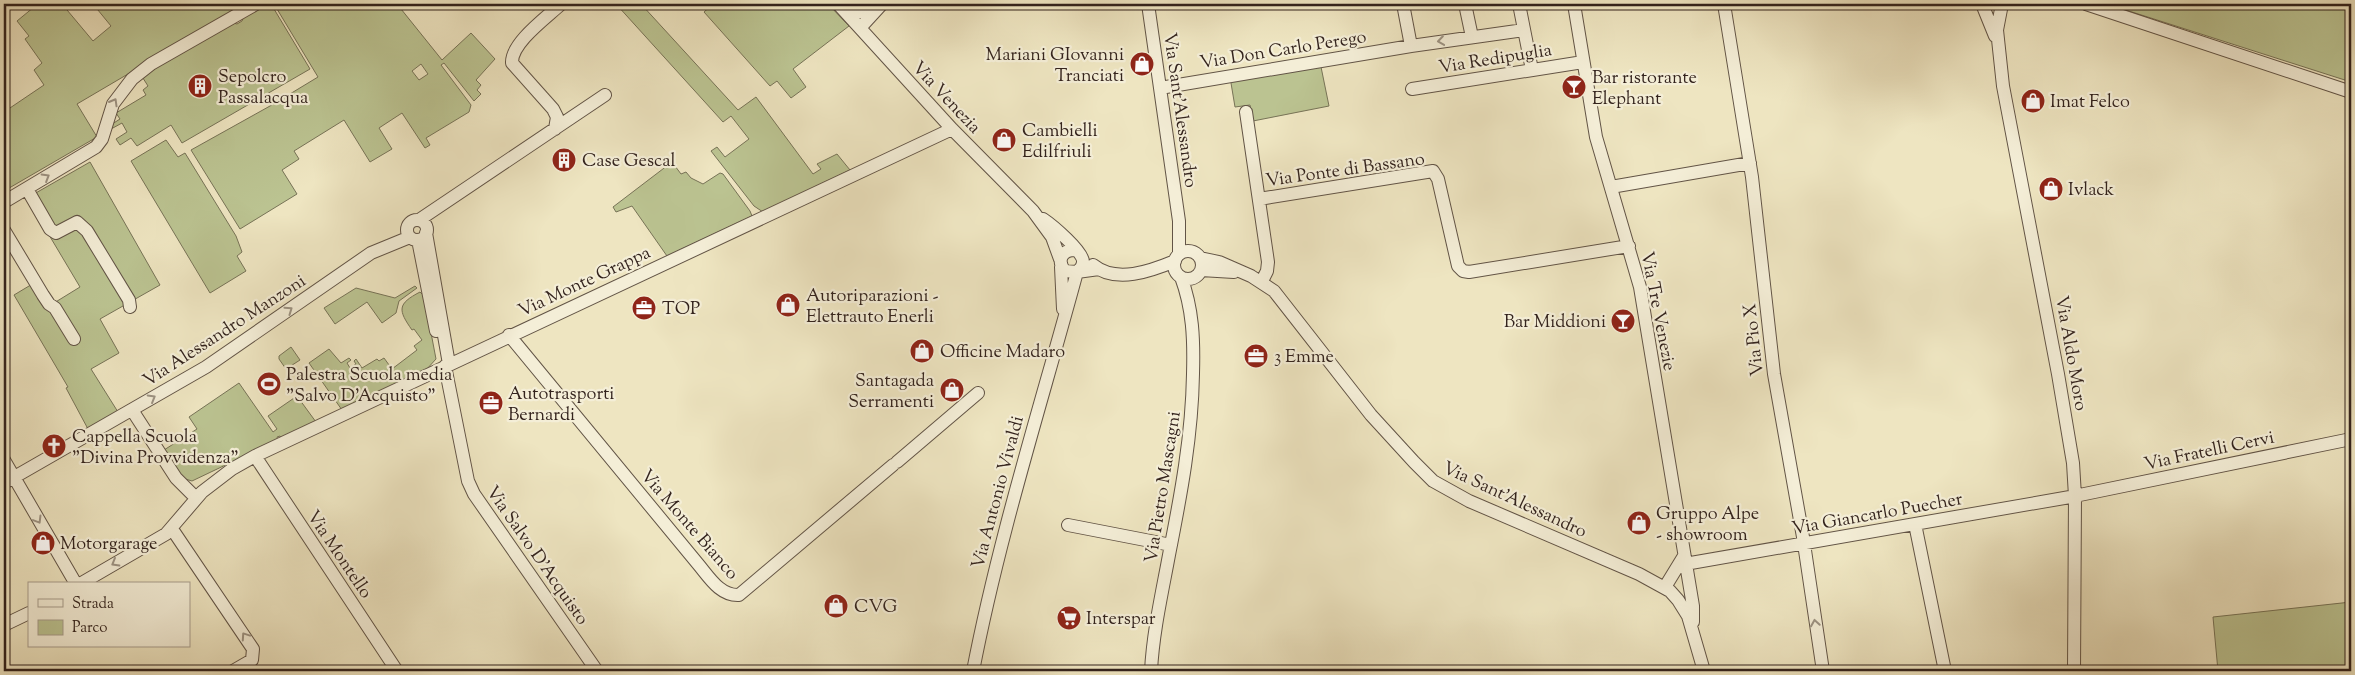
<svg xmlns="http://www.w3.org/2000/svg" width="2355" height="675" font-family="'Sorts Mill Goudy',serif">
<rect width="100%" height="100%" fill="#eee5c1"/>
<filter id="stains"><feTurbulence type="fractalNoise" baseFrequency=".004" numOctaves="4"/><feColorMatrix values="0 0 0 0 .2 0 0 0 0 .09 0 0 0 0 .02 0 0 0 .5 -.17"/></filter>
<radialGradient id="worn" r=".72"><stop offset=".6" stop-color="#630" stop-opacity="0"/><stop offset="1" stop-color="#630" stop-opacity=".3"/></radialGradient>
<path fill="#bbc391" stroke="#777357" fill-rule="evenodd" d="M34 4H62L93 41 111 26 93 4H164L167 7 170 4H247L77 104 97 137 4 191V112L44 85 34 70 42 63 25 39 29 36 17 21 34 7Z
M264 4H271L310 69 182 143 171 125 137 146 131 138 120 145 116 139 127 132 122 123 111 129 109 126 120 119 116 113 146 95 143 90 148 86 141 75 230 22 237 24 242 21 244 16Z
M274 4H397L442 60 471 33 495 59 476 80 481 85 477 90 481 94 474 101 444 63 441 65 471 105 469 112 426 138 430 145 425 148 402 113 379 128 392 149 370 162 344 120 294 151 299 159 282 170 297 194 240 229 191 150 270 106 318 77ZM421 64 428 74 419 80 412 71Z
M616 4H641L738 110 756 97 813 174 821 169 817 164 837 154 850 170 763 212 754 206 711 151 717 147 725 157 749 139 731 116 723 122Z
M713 4H828L849 26 793 69 806 87 791 98 777 81 770 86 704 12Z
M2107 4H2351V82Z
M1320 62 1329 106 1253 121 1250 105 1235 107 1230 77Z
M166 140 178 157 185 153 236 236 242 252 237 256 246 271 210 293 131 161Z
M90 162 160 285 100 319 119 353 91 369 118 412 88 429 66 388 68 387 14 295 34 283 54 303 80 287 27 198Z
M672 162 681 174 686 172 691 178 703 184 720 173 723 174 750 211 752 216 667 256 632 206 616 212 613 207Z
M415 286 417 288 399 301 396 313 382 323 367 302 335 324 324 308 356 288 395 298Z
M420 292 424 296 436 359 426 370 342 410 309 363 329 349 341 363 349 358 351 360 347 363 350 368 356 364 354 361 356 359 362 368 377 359 379 361 384 358 392 369 417 350 414 346 422 340 414 329 412 330C398 310 397 304 420 292Z
M291 347 300 360 286 369 279 359V356Z
M239 383 273 432 277 429 268 416 297 396 316 422 282 439 280 436 277 437 278 440 192 481 182 478 164 450 197 429 189 417Z
M2351 602V608L2346 609 2348 632 2351 633V671H2218L2213 617Z"/>
<g fill="none" stroke-linecap="round" stroke-linejoin="round">
<defs>
<path id="minor" d="M838 4 952 129 1033 211 1052 237 1060 259
M1148 4 1179 221V254
M1403 4 1411 46
M1465 4 1472 37
M1519 4 1532 70
M1574 4 1596 137 1640 287 1693 606V622
M1724 4 1752 177 1774 374 1803 537 1823 671
M1982 4 1995 36
M2002 4 1997 30 2003 86 2058 374 2073 463 2075 496 2074 671
M2086 4 2351 92
M851 17 872 4
M860 28 882 4
M1160 88 1411 46 1524 30
M1412 89 1583 62
M1246 112 1268 262 1267 271 1262 281
M555 129 557 117 553 109 512 63C511 43 546 18 561 4
M1611 187 1750 163
M27 189 50 229 56 233 77 222 87 231 129 300 130 307
M1259 199 1433 171 1438 179 1458 266 1463 271 1469 272 1629 246
M4 202 96 147 102 139 113 104 132 79 151 64 256 4
M1043 219C1052 225 1084 252 1083 262 1083 267 1080 269 1077 272L1065 271C1056 261 1062 249 1076 250
M419 220 605 95
M407 230a10 10 0 1 1 20 0a10 10 0 1 1-20 0Z
M4 230 43 295 49 304 55 308 74 339
M426 233 449 364
M418 240 436 331
M1174 265a14 14 0 1 1 28 0a14 14 0 1 1-28 0Z
M1200 258 1219 262 1251 276 1274 291 1371 415 1414 462 1433 481 1469 501 1639 574 1670 591 1678 600 1688 616 1704 671
M1093 265C1116 284 1151 271 1175 261
M1061 267 1063 309
M1201 270 1234 272
M509 335 698 564C709 577 720 596 739 595L893 465
M445 366 468 481 474 494 597 671
M132 410 176 478 196 498
M255 456 397 671
M4 460 76 584
M897 462 978 393
M4 483 206 367 371 253 410 237
M1915 524 1945 671
M1068 525 1171 545
M172 529 253 649 252 660 233 671
M1685 564 2070 497 2351 439
M80 584 166 534 202 492 232 469 255 456 952 129
M1665 587 1684 556
M4 625 29 613
M973 671C999 536 1041 405 1077 272L1099 269
M1151 671C1153 632 1162 593 1169 555 1181 494 1192 436 1193 374 1194 340 1193 309 1181 277"/>
</defs>
<use href="#minor" stroke="#625446" stroke-width="14"/>
<use href="#minor" stroke="#f4eed7" stroke-width="12"/>
</g>
<defs><path id="oneway-chevron" d="M-2-3.5L2.5 0L-2 3.5" fill="none" stroke-width="1.6" stroke-linecap="round" stroke-linejoin="round" transform="scale(1.25)"/></defs>
<g stroke="#9d9383">
<use href="#oneway-chevron" transform="translate(1441 41) rotate(172)"/>
<use href="#oneway-chevron" transform="translate(114 102) rotate(-60)"/>
<use href="#oneway-chevron" transform="translate(46 177) rotate(-31)"/>
<use href="#oneway-chevron" transform="translate(289 310) rotate(-35)"/>
<use href="#oneway-chevron" transform="translate(152 398) rotate(-30)"/>
<use href="#oneway-chevron" transform="translate(38 520) rotate(59)"/>
<use href="#oneway-chevron" transform="translate(115 563) rotate(150)"/>
<use href="#oneway-chevron" transform="translate(1815 623) rotate(-99)"/>
<use href="#oneway-chevron" transform="translate(245 636) rotate(-124)"/>
</g>
<defs>
<symbol id="shop-disc" viewBox="-11 -11 22 22"><circle r="9.5" fill="#8f2418" stroke="#f4eed7"/><path d="M-5-2.5h2.3a2.7 3.5 0 0 1 5.4 0H5L5.5 6h-11ZM-1.5-2.5h3a1.5 2.3 0 0 0-3 0Z" fill="#fff"/></symbol>
<symbol id="building-disc" viewBox="-11 -11 22 22"><circle r="9.5" fill="#8f2418" stroke="#f4eed7"/><path d="M-4-6H4V6H1V3H-1V6H-4ZM-2.5-4.3h1.7v1.8h-1.7ZM.8-4.3h1.7v1.8H.8ZM-2.5-1h1.7V.8h-1.7ZM.8-1h1.7V.8H.8Z" fill="#fff"/></symbol>
<symbol id="bar-disc" viewBox="-11 -11 22 22"><circle r="9.5" fill="#8f2418" stroke="#f4eed7"/><path d="M-6-5H6L.8 .8V4.5H3.5V6h-7V4.5H-.8V.8Z" fill="#fff"/></symbol>
<symbol id="office-disc" viewBox="-11 -11 22 22"><circle r="9.5" fill="#8f2418" stroke="#f4eed7"/><path d="M-6-3h4V-5.5h4V-3h4V5H-6ZM-1-4.5V-3h2v-1.5ZM-6 0V1H6V0Z" fill="#fff"/></symbol>
<symbol id="stadium-disc" viewBox="-11 -11 22 22"><circle r="9.5" fill="#8f2418" stroke="#f4eed7"/><path d="M0-5a6.5 5 0 1 0 0 10a6.5 5 0 1 0 0-10ZM-3.5-1.8h7v3.6h-7Z" fill="#fff"/></symbol>
<symbol id="church-disc" viewBox="-11 -11 22 22"><circle r="9.5" fill="#8f2418" stroke="#f4eed7"/><path d="M-1.2-6h2.4v3.5h3.3v2.4h-3.3V6h-2.4V-.1h-3.3v-2.4h3.3Z" fill="#fff"/></symbol>
<symbol id="supermarket-disc" viewBox="-11 -11 22 22"><circle r="9.5" fill="#8f2418" stroke="#f4eed7"/><path d="M-6-5.5h2.5l.6 2H6L4.5 2H-2.5L-4.4-4H-6ZM-1.5 3.2a1.3 1.3 0 1 0 .1 0ZM3 3.2a1.3 1.3 0 1 0 .1 0Z" fill="#fff"/></symbol>
</defs>
<g fill-rule="evenodd">
<use href="#shop-disc" x="1128" y="50" width="28" height="28"/>
<use href="#building-disc" x="186" y="72" width="28" height="28"/>
<use href="#bar-disc" x="1560" y="73" width="28" height="28"/>
<use href="#shop-disc" x="2019" y="87" width="28" height="28"/>
<use href="#shop-disc" x="990" y="126" width="28" height="28"/>
<use href="#building-disc" x="550" y="146" width="28" height="28"/>
<use href="#shop-disc" x="2037" y="175" width="28" height="28"/>
<use href="#shop-disc" x="774" y="291" width="28" height="28"/>
<use href="#office-disc" x="630" y="294" width="28" height="28"/>
<use href="#bar-disc" x="1609" y="307" width="28" height="28"/>
<use href="#shop-disc" x="908" y="337" width="28" height="28"/>
<use href="#office-disc" x="1242" y="342" width="28" height="28"/>
<use href="#stadium-disc" x="255" y="370" width="28" height="28"/>
<use href="#shop-disc" x="938" y="376" width="28" height="28"/>
<use href="#office-disc" x="477" y="389" width="28" height="28"/>
<use href="#church-disc" x="40" y="432" width="28" height="28"/>
<use href="#shop-disc" x="1625" y="509" width="28" height="28"/>
<use href="#shop-disc" x="29" y="529" width="28" height="28"/>
<use href="#shop-disc" x="822" y="592" width="28" height="28"/>
<use href="#supermarket-disc" x="1055" y="604" width="28" height="28"/>
</g>
<g text-anchor="middle" stroke-width="4.5" stroke-linejoin="round" paint-order="stroke">
<g font-size="18" fill="#33231d" stroke="#f4eed7">
<text transform="translate(1283 49) rotate(-9)" y="6">Via Don Carlo Perego</text>
<text transform="translate(1495 58) rotate(-9)" y="6">Via Redipuglia</text>
<text transform="translate(947 97) rotate(47)" y="6">Via Venezia</text>
<text transform="translate(1181 110) rotate(82)" y="6">Via Sant'Alessandro</text>
<text transform="translate(1345 169) rotate(-8)" y="6">Via Ponte di Bassano</text>
<text transform="translate(584 281) rotate(-25)" y="6">Via Monte Grappa</text>
<text transform="translate(1659 311) rotate(79)" y="6">Via Tre Venezie</text>
<text transform="translate(224 330) rotate(-33)" y="6">Via Alessandro Manzoni</text>
<text transform="translate(1753 340) rotate(-96)" y="6">Via Pio X</text>
<text transform="translate(2072 353) rotate(80)" y="6">Via Aldo Moro</text>
<text transform="translate(2209 450) rotate(-12)" y="6">Via Fratelli Cervi</text>
<text transform="translate(1162 487) rotate(-81)" y="6">Via Pietro Mascagni</text>
<text transform="translate(997 492) rotate(-75)" y="6">Via Antonio Vivaldi</text>
<text transform="translate(1515 499) rotate(25)" y="6">Via Sant'Alessandro</text>
<text transform="translate(1877 513) rotate(-10)" y="6">Via Giancarlo Puecher</text>
<text transform="translate(690 524) rotate(49)" y="6">Via Monte Bianco</text>
<text transform="translate(340 554) rotate(56)" y="6">Via Montello</text>
<text transform="translate(538 555) rotate(55)" y="6">Via Salvo D'Acquisto</text>
</g>
<g font-size="18" fill="#33231d" stroke="#f4eed7" text-anchor="start">
<text x="1124" y="60" text-anchor="end">Mariani GIovanni<tspan x="1124" dy="21">Tranciati</tspan></text>
<text x="218" y="82">Sepolcro<tspan x="218" dy="21">Passalacqua</tspan></text>
<text x="1592" y="83">Bar ristorante<tspan x="1592" dy="21">Elephant</tspan></text>
<text x="2050" y="107">Imat Felco</text>
<text x="1022" y="136">Cambielli<tspan x="1022" dy="21">Edilfriuli</tspan></text>
<text x="582" y="166">Case Gescal</text>
<text x="2068" y="195">Ivlack</text>
<text x="806" y="301">Autoriparazioni -<tspan x="806" dy="21">Elettrauto Enerli</tspan></text>
<text x="662" y="314">TOP</text>
<text x="1606" y="327" text-anchor="end">Bar Middioni</text>
<text x="940" y="357">Officine Madaro</text>
<text x="1274" y="362">3 Emme</text>
<text x="286" y="380">Palestra Scuola media<tspan x="286" dy="21">"Salvo D'Acquisto"</tspan></text>
<text x="934" y="386" text-anchor="end">Santagada<tspan x="934" dy="21">Serramenti</tspan></text>
<text x="508" y="399">Autotrasporti<tspan x="508" dy="21">Bernardi</tspan></text>
<text x="72" y="442">Cappella Scuola<tspan x="72" dy="21">"Divina Provvidenza"</tspan></text>
<text x="1656" y="519">Gruppo Alpe<tspan x="1656" dy="21">- showroom</tspan></text>
<text x="60" y="549">Motorgarage</text>
<text x="854" y="612">CVG</text>
<text x="1086" y="624">Interspar</text>
</g>
</g>
<rect width="2355" height="675" fill="none" stroke="#eee5c1" stroke-width="20"/>
<rect x="5" y="5" width="2345" height="665" fill="none" stroke="#33231d" stroke-width="2.5"/>
<rect x="10" y="10" width="2335" height="655" fill="none" stroke="#33231d"/>
<rect x="28" y="582" width="162" height="65" fill="#f4eed7" stroke="#a79d8d"/>
<rect x="38" y="599" width="25" height="8" fill="#f4eed7" stroke="#a79d8d"/>
<text x="72" y="608" font-size="15" fill="#33231d">Strada</text>
<rect x="38" y="620" width="25" height="15" fill="#bbc391" stroke="#a79d8d"/>
<text x="72" y="632" font-size="15" fill="#33231d">Parco</text>
<rect width="100%" height="100%" filter="url(#stains)"/>
<rect width="100%" height="100%" fill="url(#worn)"/>
</svg>
